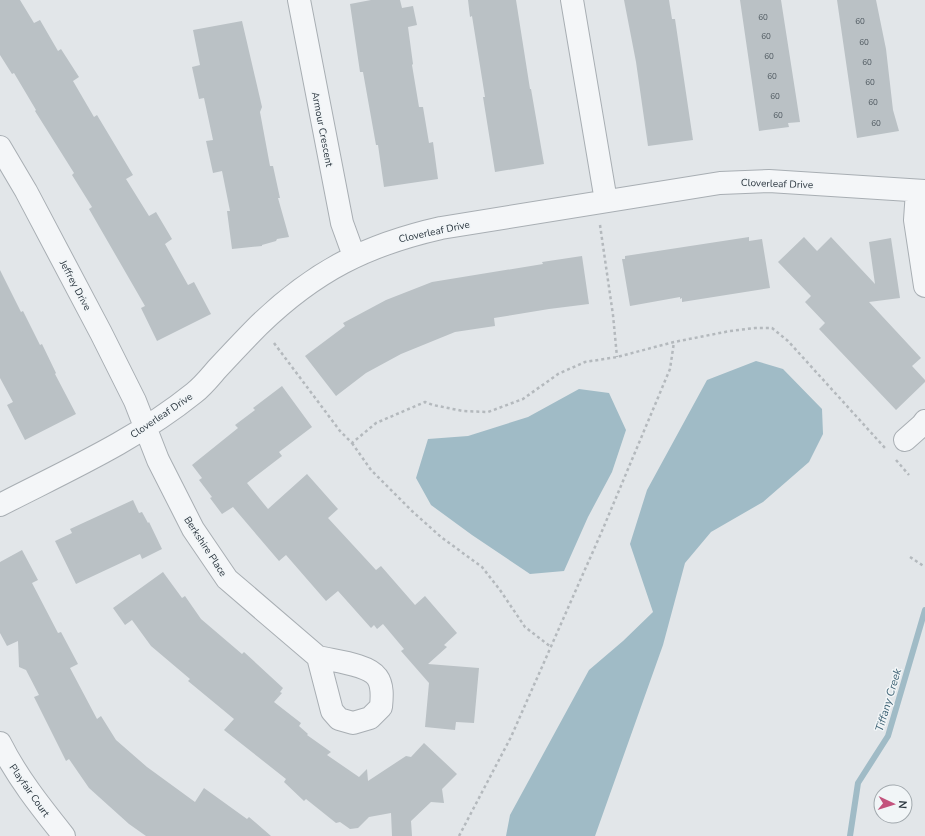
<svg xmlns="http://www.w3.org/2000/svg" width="925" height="836" font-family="'Nunito Sans',sans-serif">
<rect width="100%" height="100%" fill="#e2e6e9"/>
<path fill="#a0bbc6" d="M756 361 783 369 822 409 823 434 809 462 763 502 711 532 685 563 663 645 595 836H506L510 815 589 670 623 641 653 612 630 544 647 490 707 380Z
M579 389 609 393 626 430 612 472 588 517 564 571 530 574 472 535 431 505 416 478 428 439 468 436 528 417Z"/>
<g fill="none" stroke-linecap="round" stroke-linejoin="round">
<path stroke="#a0bbc6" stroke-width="6" d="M850 836 858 783 888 736 925 610"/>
</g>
<path fill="#bac1c5" d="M0 0H20L34 23 40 20 58 51 61 49 79 77 73 81 94 117 97 115 133 175 126 179 149 216 156 212 172 239 165 244 188 285 194 282 211 314 157 341 141 308 145 306 89 209 92 207 72 175 74 173 35 111 36 110 14 73 12 74 0 55Z
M371 0H400L402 8 413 6 417 25 408 27 413 64 412 65 419 107H423L429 143 433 142 438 179 384 187 378 145H376L363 72H360L350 4Z
M468 0H516L530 89H531L544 164 495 172 483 97H485L472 16 470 17Z
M624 0H669L672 19H675L693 140 648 146 636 62Z
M740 0H781L800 122 788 123 789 127 759 131Z
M837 0H876L886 49 893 110 899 131 857 138Z
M242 21 262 107 260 112 270 166H273L280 198H278L289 237 277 239 276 241 262 245V246L232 249 227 211H230L222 171 213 173 206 141 213 140 204 98 199 99 192 67 200 65 193 30Z
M749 237V241L762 239 770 288 682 302V298L680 299V297L630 306 622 259H625V256Z
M804 237 817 251 831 237 875 284 869 242 891 238 900 298 869 302 921 358 912 366 925 380V382L896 410 819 329 825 323 805 302 811 296 778 262Z
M582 256 589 304 549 309 494 318 495 326 455 332 401 354 366 373 336 396 305 356 345 326 343 323 386 300 432 282 543 264 542 262Z
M0 270 21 312 23 311 40 345 42 344 56 373 55 374 76 414 25 440 7 405 13 402 0 378Z
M282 386 312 427 279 452 282 456 247 483 268 509 307 474 338 509 328 518 376 570 381 566 415 605 425 596 457 633 444 645 447 647 428 664 479 668 474 723 456 722 455 730 425 727 429 683 401 651 404 649 383 624 377 629 374 625 371 628 338 591 326 601 286 555 279 561 233 507 222 514 210 498 212 497 199 480 202 478 192 465 238 428 235 425 255 410 253 408Z
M133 500 139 513 142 512 148 523 149 522 162 549 142 559 140 554 76 584 55 541 72 533 70 529Z
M22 550 38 580 32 583 58 633 61 632 78 664 70 668 97 719 101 716 116 740 147 767 195 802 204 788 247 819 249 817 271 836H146L129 824 89 788 69 759 66 761 34 697 39 695 26 670 19 667 18 641 7 646 0 633V562Z
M163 572 182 598 185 596 201 619 242 654 244 652 283 688 280 692 282 693 274 702 301 723 299 726 308 734 307 735 331 752 327 755 359 777 367 769 368 781 406 756 411 757 424 743 457 774 442 789 444 803 431 802 411 821 412 836H392L391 813 369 817 358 828 350 829 340 822 336 823 306 799 304 801 284 782 286 779 224 730 234 719 188 681 190 679 151 646 132 620 125 625 113 608Z"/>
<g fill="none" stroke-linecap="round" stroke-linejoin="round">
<defs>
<path id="minor" d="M299 0 342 223 354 256
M572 0 606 201
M0 147 26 191 101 333 135 401 158 460 193 529 227 579 318 657 332 711 339 719 353 723 370 718 381 707C382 697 383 685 377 677 368 664 333 661 318 657
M917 191 915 220 925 286
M905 440 922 425 925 421
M0 505C66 471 136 440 194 393 203 386 210 377 217 369 231 354 245 339 259 325 315 271 366 245 441 228L720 183 769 181 925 191
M0 743C17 777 40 806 64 836"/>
</defs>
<use href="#minor" stroke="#a8aeb3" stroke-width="24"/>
<path stroke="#b4b9bd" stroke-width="2.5" stroke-dasharray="3 3" stroke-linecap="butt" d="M600 225 613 315 617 357
M274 343 340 431 352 443 376 423 425 402 433 405 463 411 488 412 523 399 558 374 585 362 617 357 674 342 730 331 755 328H772L788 341 885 448
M352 443 371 470 412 511 441 537 482 567 500 590 525 627 551 647
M896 460 909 475
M910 557 925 567
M459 836 511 737 602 531 670 369 674 342"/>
<use href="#minor" stroke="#f4f6f8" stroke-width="22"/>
</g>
<g text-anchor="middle" stroke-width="3" stroke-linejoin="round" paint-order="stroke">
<g font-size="8" fill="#505a61">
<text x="763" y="20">60</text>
<text x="860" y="24">60</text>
<text x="766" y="39">60</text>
<text x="864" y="45">60</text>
<text x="769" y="59">60</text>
<text x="867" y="65">60</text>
<text x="772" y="79">60</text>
<text x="870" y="85">60</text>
<text x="775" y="99">60</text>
<text x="873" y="105">60</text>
<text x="778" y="118">60</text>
<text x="876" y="126">60</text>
</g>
<g font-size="10" fill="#2c3740" stroke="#f1f5f7">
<text transform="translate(323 129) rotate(79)" y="4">Armour Crescent</text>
<text transform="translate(777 183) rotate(2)" y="4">Cloverleaf Drive</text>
<text transform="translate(434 231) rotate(-12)" y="4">Cloverleaf Drive</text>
<text transform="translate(76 285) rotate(62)" y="4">Jeffrey Drive</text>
<text transform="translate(161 415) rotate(-34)" y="4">Cloverleaf Drive</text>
<text transform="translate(206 546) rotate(57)" y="4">Berkshire Place</text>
<text transform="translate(30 790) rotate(55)" y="4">Playfair Court</text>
</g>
<g font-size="11" font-style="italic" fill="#395e70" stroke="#f1f5f7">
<text transform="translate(888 700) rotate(-73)" y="4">Tiffany Creek</text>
</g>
</g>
<g transform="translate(893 804) rotate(94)"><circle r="19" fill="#f1f5f7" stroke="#a2a9ae"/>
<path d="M0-3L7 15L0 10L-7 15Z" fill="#c3537d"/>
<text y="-6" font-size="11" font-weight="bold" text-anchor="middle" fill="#2c3740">N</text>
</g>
</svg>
